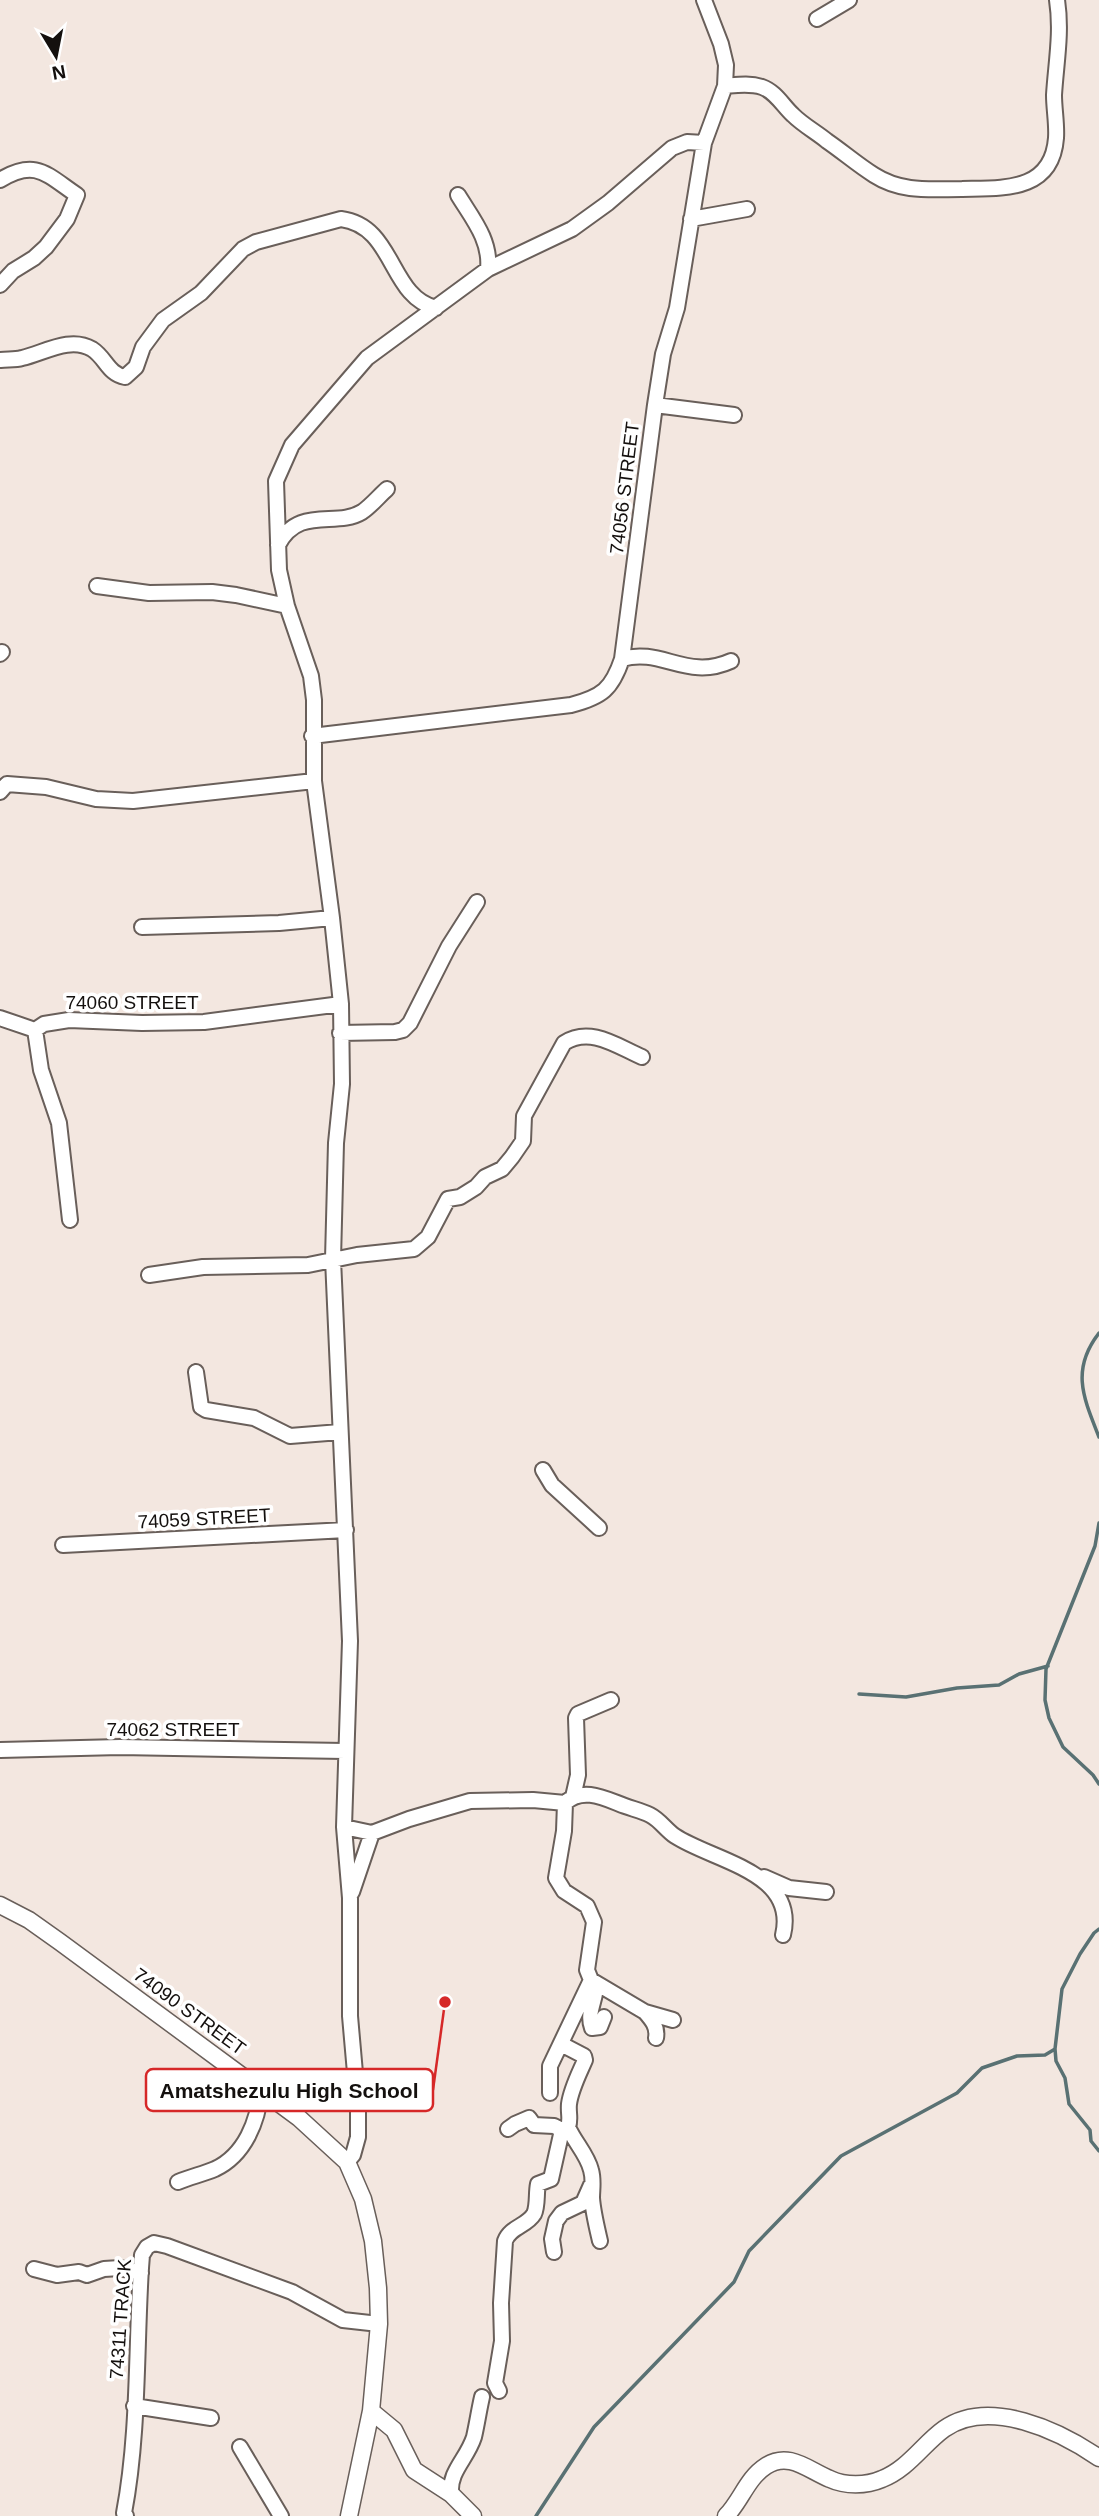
<svg xmlns="http://www.w3.org/2000/svg" width="1099" height="2516" font-family="Helvetica,sans-serif">
<rect width="100%" height="100%" fill="#f3e7e0"/>
<g fill="none" stroke-linecap="round" stroke-linejoin="round">
<path stroke="#597173" stroke-width="3.5" d="M1099 1333C1070 1370 1084 1399 1099 1437
M1099 1523 1095 1546 1046 1669 1045 1700 1049 1718 1063 1747 1093 1775 1099 1784
M859 1694 906 1697 957 1688 999 1685 1019 1674 1048 1666
M1099 1929 1094 1933 1080 1954 1062 1989 1055 2049 1056 2061 1065 2078 1069 2104 1090 2130 1091 2141 1099 2151
M536 2516 594 2427 734 2282 749 2251 841 2156 957 2093 982 2068 1017 2056 1045 2055 1055 2049"/>
<defs>
<path id="minor" d="M817 19 849 0
M725 86C737 85 750 83 762 87 776 92 783 106 793 115 803 125 816 132 827 141 843 152 858 165 874 175 902 193 931 189 962 189 1003 188 1052 192 1056 138 1057 124 1054 109 1054 95 1056 63 1062 32 1057 0
M0 180C36 158 47 175 77 195L67 219 46 247 34 258 13 271 0 285
M458 195C472 218 491 240 488 269
M691 219 747 209
M0 360C7 359 15 360 22 358 44 353 70 336 92 349 106 358 108 374 125 377L136 367 143 347 163 320 201 293 243 249 256 242 341 219C395 226 389 297 436 308
M655 405 734 415
M278 545C299 505 336 528 362 512 371 506 379 496 387 489
M97 586 149 593 212 592 236 595 287 606
M0 654 2 652
M622 659C661 647 687 681 731 661
M312 736 571 705C602 697 612 689 622 659L655 405 663 354 677 308 704 143 725 86 726 65 721 44 704 0
M0 792 7 784 46 787 96 799 133 801 314 781
M142 927 279 923 332 918
M0 1018 35 1030
M35 1030 44 1024 69 1020 142 1023 204 1022 341 1004
M35 1030 41 1070 59 1123 70 1220
M340 1033 395 1032 403 1030 410 1023 449 946 477 902
M149 1275 203 1267 308 1265 357 1255 414 1249 428 1237 448 1199 460 1197 476 1187 485 1177 502 1169 512 1157 523 1141 524 1116 564 1043C590 1026 617 1046 642 1057
M196 1372 201 1407 206 1410 254 1418 290 1436 340 1432
M543 1470 552 1485 599 1528
M63 1545 346 1530
M0 1750 120 1747 345 1751
M573 1797 578 1775 576 1718 578 1714 611 1700
M565 1803C583 1786 606 1799 625 1806 633 1809 642 1811 650 1815 660 1820 666 1830 675 1836 713 1861 798 1872 783 1935
M344 1827 372 1833 409 1819 470 1801 533 1800 565 1803 564 1831 556 1878 564 1891 587 1906 594 1922 587 1970 591 1980 550 2066V2093
M764 1877 789 1888 826 1892
M352 1892 372 1833
M591 1980 645 2012 673 2020
M596 1983C597 1999 586 2012 592 2028L600 2027 604 2017
M645 2012C652 2020 658 2027 656 2038
M561 2044 584 2056 585 2060C579 2074 571 2089 569 2104 568 2113 571 2119 568 2127 575 2143 587 2154 591 2170 594 2180 592 2189 592 2198 593 2212 597 2228 600 2241
M508 2129 515 2124 529 2118 534 2125 554 2126 562 2130
M347 2162 353 2155 358 2137V2107L350 2016V1898L344 1827 350 1641 333 1259 336 1143 342 1084 341 1004 332 918 314 781V700L311 676 287 606 279 570 276 481 292 445 367 358 488 269 572 229 608 203 672 148 687 142 704 143
M178 2182C190 2177 203 2174 215 2169 245 2155 258 2121 261 2090
M554 2252 552 2239 556 2221 562 2213 583 2203 591 2185
M34 2269 57 2275 79 2272 87 2275 104 2269 120 2268 141 2273
M499 2391 495 2383 502 2341 501 2303 505 2241C510 2227 527 2226 534 2214 538 2206 536 2193 538 2184L551 2179 562 2130 568 2127
M134 2406 211 2418
M240 2447 281 2516
M451 2494C449 2471 467 2459 474 2437 477 2424 479 2410 482 2397
M126 2516 124 2513C139 2434 136 2348 141 2268L142 2255 147 2247 154 2243 167 2246 292 2292 343 2320 379 2324"/>
<path id="tertiary" d="M0 1905 29 1920 60 1942 299 2118 347 2162 363 2199 373 2241 378 2288 379 2324 371 2411 349 2516
M371 2411 394 2430 414 2470 451 2494 473 2516
M726 2516C741 2501 747 2478 766 2466 789 2451 808 2470 830 2479 845 2486 866 2486 882 2479 908 2469 923 2444 944 2429 989 2397 1060 2431 1099 2458"/>
</defs>
<use href="#minor" stroke="#695f5a" stroke-width="18"/>
<use href="#tertiary" stroke="#695f5a" stroke-width="19"/>
<use href="#minor" stroke="#fff" stroke-width="14"/>
<use href="#tertiary" stroke="#fff" stroke-width="16"/>
</g>
<g text-anchor="middle" stroke-width="7" stroke-linejoin="round" paint-order="stroke">
<g font-size="19" fill="#14100e" stroke="#fff">
<text transform="translate(624 488) rotate(-83)" y="7">74056 STREET</text>
<text x="132" y="1009">74060 STREET</text>
<text transform="translate(204 1518) rotate(-3)" y="7">74059 STREET</text>
<text x="173" y="1736">74062 STREET</text>
<text transform="translate(190 2011) rotate(36)" y="7">74090 STREET</text>
<text transform="translate(120 2319) rotate(-86)" y="7">74311 TRACK</text>
</g>
</g>
<path fill="none" stroke="#d62828" stroke-width="2.5" d="M445 2002L433 2090"/>
<circle fill="#d62828" stroke="#fff" stroke-width="2.5" cx="445" cy="2002" r="7"/>
<rect fill="#fff" stroke="#d62828" stroke-width="2.5" x="146" y="2069" width="287" height="42" rx="7"/>
<g font-size="21" text-anchor="middle" font-weight="bold" fill="#14100e">
<text x="289" y="2098">Amatshezulu High School</text>
</g>
<g transform="translate(56 56) rotate(170)" stroke="#ffffff" stroke-width="5" paint-order="stroke">
<path d="M0-5L12 26L0 18L-12 26Z" fill="#14100e"/>
<text y="-10" font-size="19" font-weight="bold" text-anchor="middle" fill="#14100e">N</text>
</g>
</svg>
